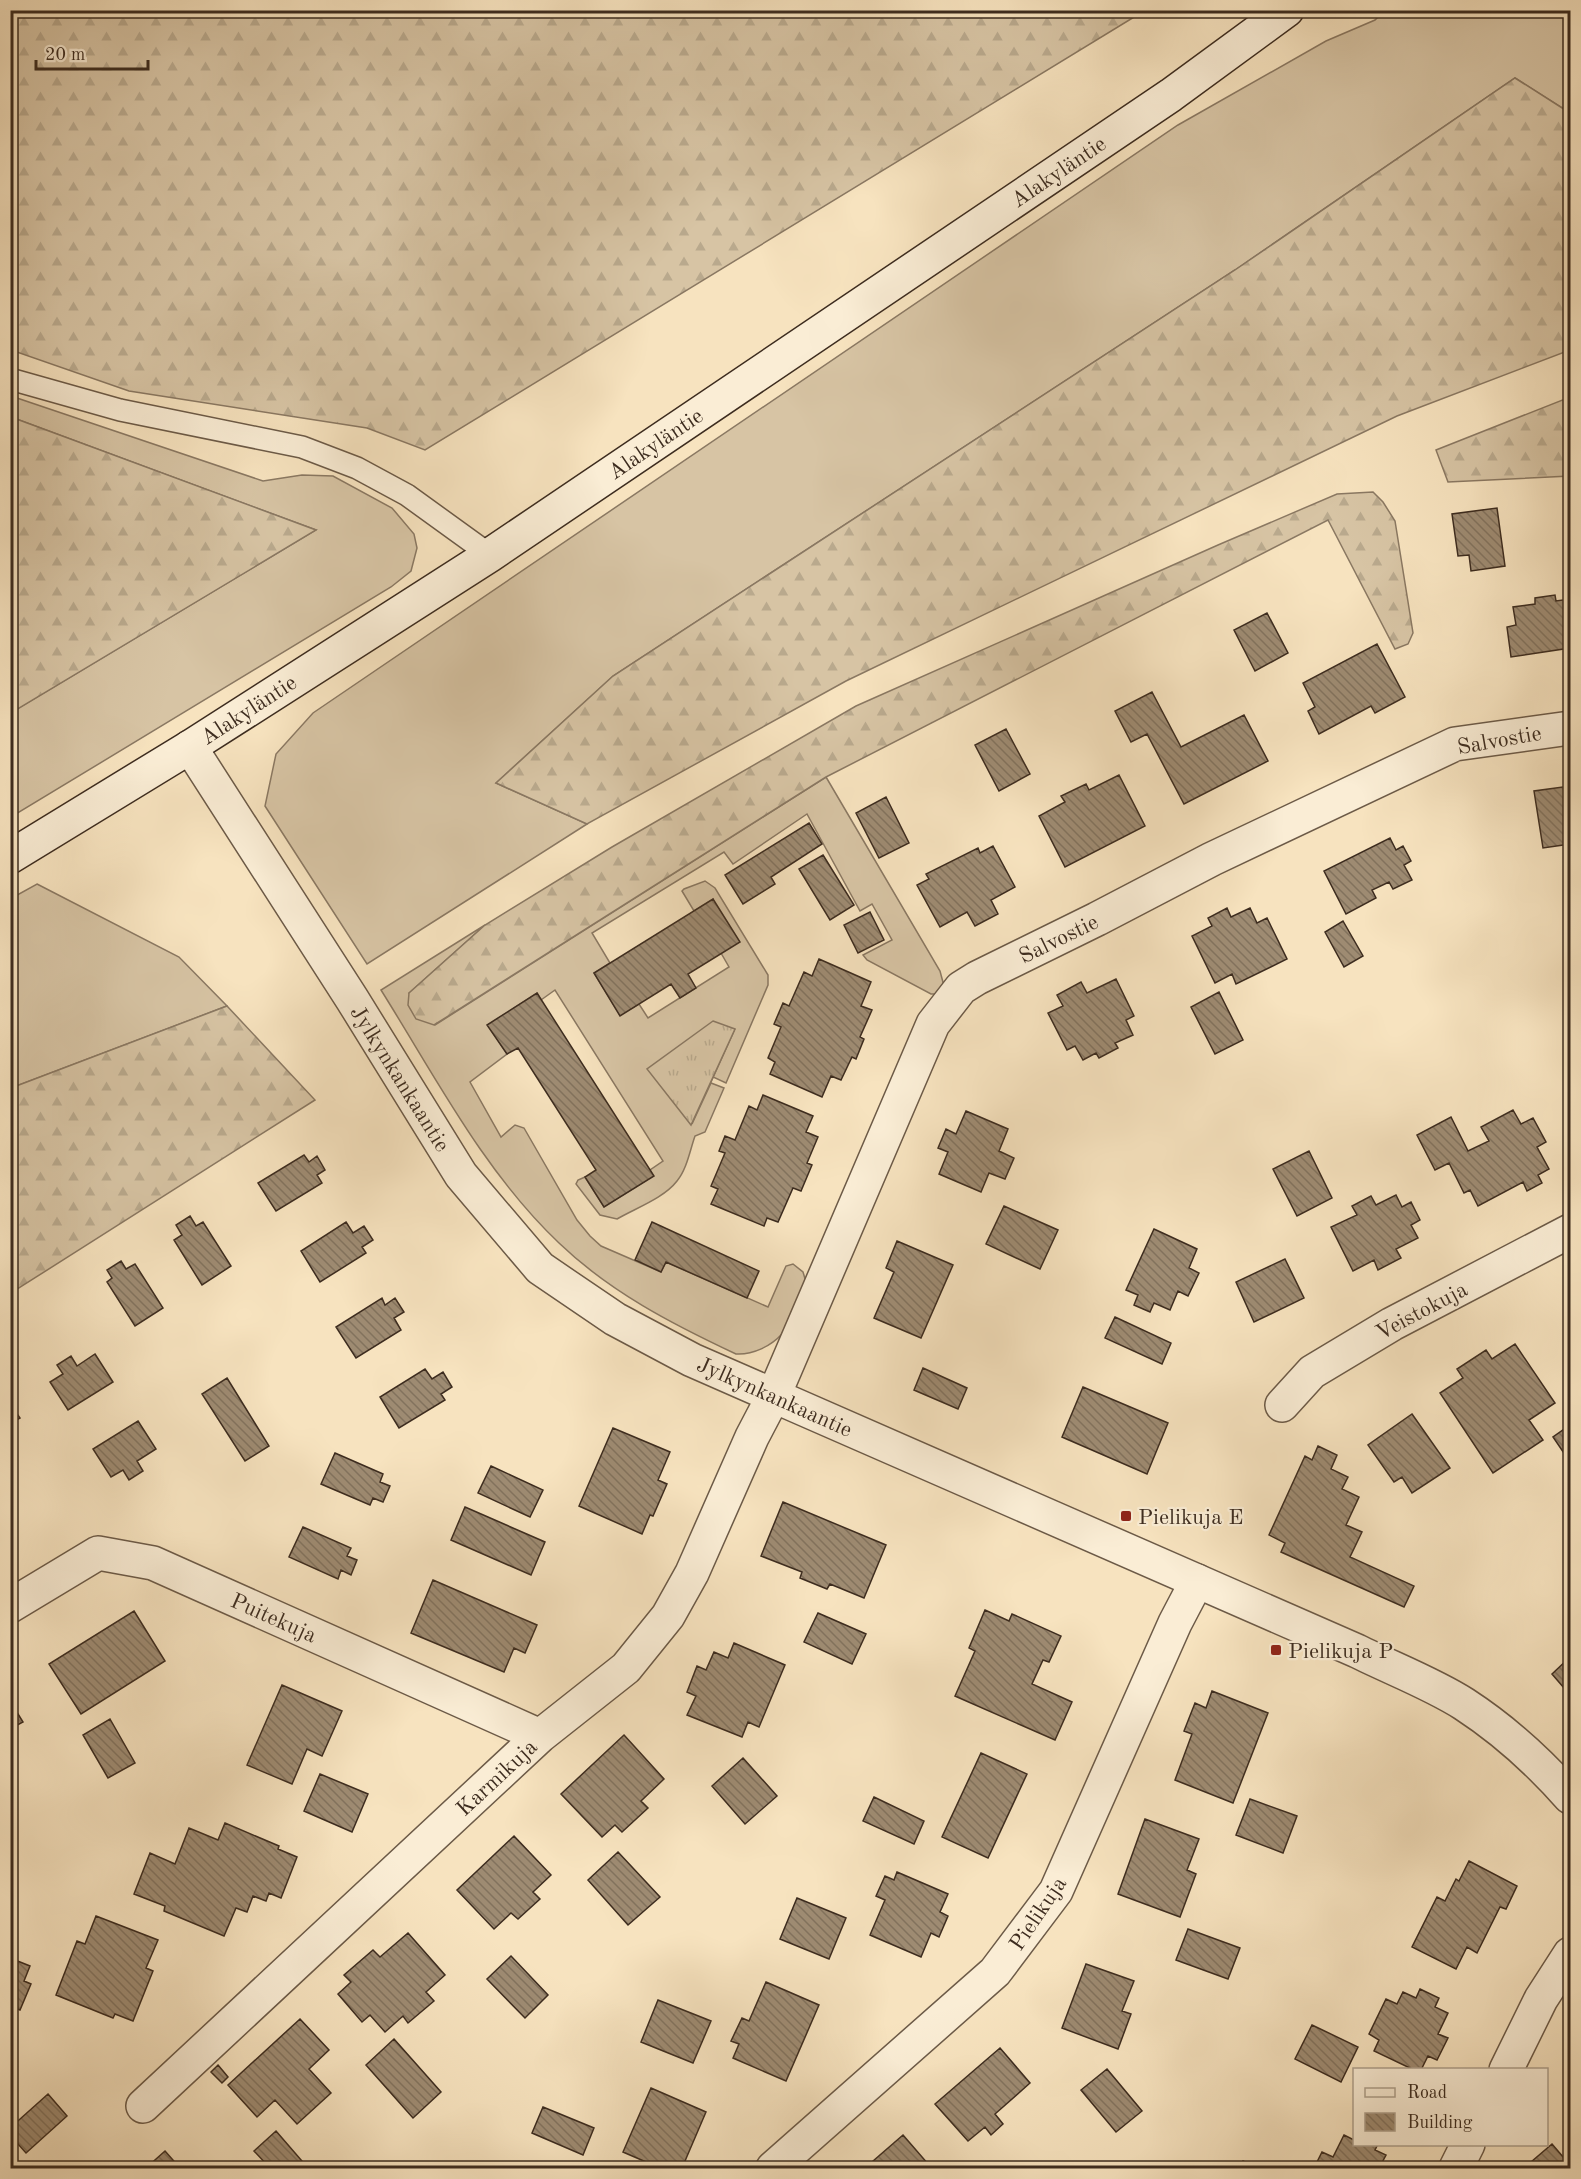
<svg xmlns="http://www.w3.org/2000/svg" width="1581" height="2179" font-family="'Old Standard TT',serif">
<defs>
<pattern id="forest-firs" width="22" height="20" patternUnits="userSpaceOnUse" patternTransform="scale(1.5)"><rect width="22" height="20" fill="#d7c4a4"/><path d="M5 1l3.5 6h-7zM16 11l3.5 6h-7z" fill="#b9a98d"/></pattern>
<pattern id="park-tufts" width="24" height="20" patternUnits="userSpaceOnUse" patternTransform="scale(1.5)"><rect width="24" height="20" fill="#d7c4a4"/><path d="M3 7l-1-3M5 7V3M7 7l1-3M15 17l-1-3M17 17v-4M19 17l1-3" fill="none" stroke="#b9a98d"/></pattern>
<pattern id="building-back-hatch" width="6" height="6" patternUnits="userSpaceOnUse" patternTransform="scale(1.5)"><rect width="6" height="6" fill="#9e8b72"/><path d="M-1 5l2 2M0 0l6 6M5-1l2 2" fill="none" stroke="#82725d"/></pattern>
</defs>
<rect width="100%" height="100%" fill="#f7e3bf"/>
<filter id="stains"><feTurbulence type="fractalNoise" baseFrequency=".00333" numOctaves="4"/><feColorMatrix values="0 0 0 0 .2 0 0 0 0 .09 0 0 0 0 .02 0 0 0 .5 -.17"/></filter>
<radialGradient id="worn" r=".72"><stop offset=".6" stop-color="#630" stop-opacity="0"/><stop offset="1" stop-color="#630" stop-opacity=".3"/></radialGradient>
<path fill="#d7c4a4" stroke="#8a7862" stroke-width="1.5" d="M1384 11H1570V113L1515 78 1235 270 613 676 496 783 587 824 367 964 265 806 276 754 313 713 1178 125 1326 41 1375 20Z
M11 396 263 481 302 475 333 476 392 508 414 534 417 548 411 571 391 587 11 817 10 713 316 530 11 417Z
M826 777 940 971 944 986 939 994H931L867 960 863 955 892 940 872 904 860 911 807 814 733 864 724 852 592 933 610 963 594 973 620 1015 639 1004 648 1018 729 967 721 953 713 899 694 911 682 891 684 889 705 881 715 888 768 975V985L726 1083 713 1077 735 1029 692 1124 711 1083 724 1088 705 1132 695 1136C690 1150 687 1169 677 1181 664 1198 636 1208 617 1219L600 1215 576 1184 578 1180 585 1177 604 1207 653 1176 650 1170 663 1161 555 990 541 1000 537 993 488 1025 507 1054 470 1082 501 1137 515 1125 524 1128 577 1220 590 1236 601 1246 661 1272 666 1262 768 1307 786 1266 793 1264 803 1272 806 1282 782 1334C771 1346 753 1355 736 1354 672 1324 610 1292 559 1243 484 1172 435 1076 381 990L485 925 409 993 435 1025Z
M37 884 179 957 227 1006 11 1088 10 899Z"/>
<path fill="url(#forest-firs)" stroke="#8a7862" stroke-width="1.5" d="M11 10H1144V11L425 450 367 428 129 391 11 350Z
M1515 78 1570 113V350L1397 416 846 681 587 824 496 783 613 676 1235 270Z
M1570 397V476L1448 482 1436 450Z
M11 417 316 530 11 713Z
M1373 492 1383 502 1395 521 1413 633 1408 644 1395 649 1328 520 826 777 434 1025 416 1019 408 1005 409 993 485 925 612 847 856 706 1218 545 1337 494Z
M227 1006 315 1100 11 1293V1088Z"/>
<path fill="url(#park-tufts)" stroke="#8a7862" stroke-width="1.5" d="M713 1021 735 1029 691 1125 647 1069Z"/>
<path fill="url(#building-back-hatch)" stroke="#3d2c1f" stroke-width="1.5" d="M1497 508 1505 566 1471 571 1469 555 1458 556 1452 514Z
M1555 595 1556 601 1570 599V648L1511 657 1507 627 1516 625 1513 607 1535 604V598Z
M1267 613 1288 653 1255 671 1234 630Z
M1377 644 1405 697 1375 713 1371 706 1319 734 1308 711 1315 707 1303 683Z
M1152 692 1181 747 1244 715 1268 761 1184 804 1147 734 1131 742 1115 711Z
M1006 729 1030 774 999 791 975 745Z
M1119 775 1145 826 1065 867 1039 816 1065 802 1061 796 1086 784 1089 790Z
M1570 786V844L1543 848 1534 791Z
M886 797 909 843 879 858 856 813Z
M809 823 822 844 771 877 775 884 743 904 725 875Z
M1390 838 1396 850 1403 846 1411 861 1404 865 1412 880 1393 889 1389 882 1372 890 1376 898 1346 914 1324 871Z
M993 846 1015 887 991 900 998 914 975 926 967 912 940 927 917 885 929 879 926 874 978 848 980 853Z
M823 855 854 905 830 920 799 869Z
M713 899 740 942 688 974 696 988 680 998 671 984 620 1016 594 973Z
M1227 908 1231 917 1250 908 1257 923 1267 918 1287 959 1236 984 1232 974 1215 983 1192 936 1212 926 1208 918Z
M870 912 884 940 858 953 844 925Z
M1343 921 1363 956 1344 967 1325 932Z
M819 959 871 982 861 1006 872 1010 860 1037 864 1039 856 1059 852 1057 841 1080 831 1076 822 1097 770 1074 775 1062 768 1058 781 1027 774 1024 783 1003 789 1006 804 972 812 976Z
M1116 979 1134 1016 1126 1020 1133 1035 1115 1043 1118 1048 1099 1058 1096 1053 1083 1060 1075 1046 1067 1050 1048 1013 1063 1006 1057 995 1081 982 1087 993Z
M1219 992 1243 1040 1215 1054 1191 1007Z
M537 993 654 1176 604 1207 585 1177 596 1170 518 1048 507 1054 487 1025Z
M763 1095 813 1116 806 1132 818 1137 807 1163 812 1165 801 1191 793 1188 778 1222 767 1218 764 1226 711 1204 718 1189 711 1186 725 1153 719 1151 725 1136 735 1140 749 1106 757 1110Z
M1513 1110 1521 1124 1533 1118 1546 1142 1537 1147 1549 1169 1538 1175 1542 1183 1527 1191 1523 1182 1478 1206 1470 1190 1464 1193 1449 1163 1435 1170 1417 1135 1451 1117 1468 1151 1489 1141 1481 1127Z
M966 1111 1008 1129 999 1151 1014 1158 1005 1179 989 1173 981 1192 939 1174 948 1152 938 1148 946 1129 956 1134Z
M1309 1151 1332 1198 1297 1216 1273 1169Z
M304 1155 309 1162 317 1156 325 1170 317 1175 322 1183 276 1211 258 1183Z
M1396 1195 1402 1207 1411 1202 1420 1220 1411 1225 1418 1238 1396 1249 1401 1258 1378 1270 1374 1260 1353 1271 1331 1227 1357 1215 1352 1206 1371 1196 1376 1205Z
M1004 1206 1058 1230 1040 1269 986 1244Z
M190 1216 196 1226 203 1222 231 1266 202 1285 174 1240 182 1235 176 1225Z
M346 1222 353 1233 364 1226 373 1240 362 1247 366 1253 320 1282 301 1251Z
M652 1222 759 1271 747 1298 666 1262 661 1272 635 1260Z
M1154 1229 1197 1249 1189 1268 1199 1273 1188 1296 1178 1291 1170 1310 1154 1303 1150 1312 1134 1305 1138 1295 1126 1290Z
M897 1241 953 1265 921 1338 874 1318 894 1272 886 1268Z
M1285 1259 1304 1298 1254 1322 1236 1282Z
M121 1261 126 1269 135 1264 163 1308 135 1326 107 1282 112 1278 107 1270Z
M382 1298 385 1305 395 1298 404 1312 394 1318 401 1330 356 1358 336 1327Z
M1115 1317 1171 1343 1162 1364 1105 1338Z
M1515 1344 1555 1403 1529 1420 1543 1440 1493 1473 1440 1393 1463 1378 1457 1369 1486 1350 1492 1359Z
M95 1354 113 1382 68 1410 50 1382 63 1374 57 1365 71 1356 77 1366Z
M923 1368 967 1388 958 1409 914 1390Z
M425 1369 432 1379 443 1372 452 1387 441 1394 445 1400 399 1428 380 1397Z
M227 1378 269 1446 245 1461 202 1394Z
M1083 1387 1168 1423 1147 1474 1062 1437Z
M10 1404 20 1418 10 1424Z
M1412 1414 1450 1468 1412 1493 1402 1477 1394 1482 1368 1445Z
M138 1421 156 1449 137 1461 143 1471 129 1480 123 1470 111 1477 93 1449Z
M1570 1425V1462L1553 1437Z
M613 1428 670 1452 658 1480 667 1484 653 1516 650 1515 642 1534 579 1506Z
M1318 1446 1337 1455 1331 1469 1348 1477 1342 1489 1359 1497 1346 1525 1362 1532 1350 1557 1414 1586 1404 1607 1281 1552 1285 1543 1269 1535 1305 1456 1312 1460Z
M335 1453 383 1474 380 1482 390 1486 383 1502 373 1498 370 1505 321 1484Z
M491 1466 543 1490 530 1517 478 1493Z
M783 1502 886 1545 864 1598 830 1584 827 1589 800 1578 802 1572 761 1556Z
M465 1507 545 1542 531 1575 451 1540Z
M303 1527 351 1548 347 1556 357 1560 351 1575 341 1570 338 1579 289 1557Z
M433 1580 537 1625 525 1653 514 1648 504 1672 411 1633Z
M985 1610 1009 1621 1012 1614 1061 1636 1049 1662 1043 1660 1032 1684 1072 1702 1055 1740 955 1696 975 1651 969 1648Z
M134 1611 165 1661 81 1714 49 1664Z
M818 1613 866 1634 852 1664 804 1642Z
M734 1643 785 1665 759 1727 748 1722 742 1737 687 1715 696 1696 687 1692 697 1666 706 1670 714 1652 728 1658Z
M1570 1657V1695L1552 1674Z
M282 1685 342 1711 322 1756 307 1749 292 1784 247 1765Z
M1212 1691 1268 1713 1233 1803 1175 1780 1192 1734 1184 1731 1195 1703 1206 1708Z
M10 1701 23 1722 10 1729Z
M110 1719 135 1763 108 1778 83 1735Z
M624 1735 664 1779 641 1801 648 1808 622 1832 615 1825 602 1837 561 1794Z
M981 1753 1027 1774 988 1858 942 1837Z
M743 1758 777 1796 745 1824 712 1786Z
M320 1774 368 1794 352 1832 304 1811Z
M874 1797 924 1821 914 1844 863 1821Z
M1250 1799 1297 1816 1283 1853 1236 1835Z
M1145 1819 1199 1839 1187 1870 1196 1874 1180 1917 1118 1894Z
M225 1823 279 1846 278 1849 297 1857 281 1898 269 1893 266 1901 253 1896 247 1912 236 1908 224 1936 164 1911 165 1906 134 1894 150 1853 175 1864 189 1828 218 1840Z
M514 1836 551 1875 533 1892 540 1899 518 1919 511 1913 494 1929 457 1890Z
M618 1852 660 1897 628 1925 588 1880Z
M1469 1861 1517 1886 1506 1909 1500 1907 1477 1953 1467 1947 1456 1969 1412 1947 1437 1897 1445 1901 1456 1879 1459 1881Z
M897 1872 948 1894 940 1912 948 1916 939 1937 931 1933 921 1957 870 1935 885 1900 876 1896 885 1876 894 1880Z
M797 1898 846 1918 829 1959 780 1939Z
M96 1916 158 1940 146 1968 153 1971 133 2021 115 2014 113 2018 56 1995 77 1941 85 1944Z
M1188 1929 1240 1948 1228 1979 1176 1960Z
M408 1933 445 1975 426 1992 434 2001 408 2023 403 2016 385 2032 370 2015 362 2022 338 1994 351 1982 344 1975 373 1950 380 1957Z
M511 1956 548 1995 525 2018 487 1979Z
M10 1958 30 1966 24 1981 31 1984 20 2010 10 2006Z
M1086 1964 1134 1981 1122 2011 1131 2014 1118 2049 1062 2028Z
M766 1982 819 2005 786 2081 733 2058 739 2044 731 2041 742 2018 749 2021Z
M1420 1989 1439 1998 1435 2007 1448 2013 1438 2034 1448 2038 1437 2060 1428 2056 1421 2070H1414L1374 2051 1379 2040 1369 2034 1386 1999 1397 2004 1403 1992 1416 1998Z
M658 2000 711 2021 693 2063 641 2042Z
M300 2019 329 2050 309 2069 331 2093 297 2124 275 2100 257 2117 228 2085Z
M1312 2025 1358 2047 1341 2082 1295 2059Z
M394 2039 441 2092 413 2118 366 2065Z
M1000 2048 1030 2083 995 2114 1003 2124 991 2135 985 2127 968 2141 935 2104Z
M218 2065 228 2077 222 2083 211 2072Z
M1107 2069 1142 2111 1116 2132 1081 2090Z
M651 2088 706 2112 682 2168H660L623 2152Z
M48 2094 67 2116 26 2153 10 2135V2128Z
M543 2107 594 2128 583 2155 532 2133Z
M276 2131 308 2168H270L254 2151Z
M903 2135 929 2165 927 2168H865Z
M1344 2135 1354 2140V2144H1378L1375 2150 1386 2155 1379 2168H1314L1322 2152 1333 2157Z
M1552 2144 1570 2165V2168H1524Z
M165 2151 180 2168H146Z
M1243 2161 1258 2168H1239Z"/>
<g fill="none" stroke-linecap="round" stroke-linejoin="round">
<defs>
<path id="service" d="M10 379 120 410 302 447 357 468 407 495 490 555"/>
<path id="minor" d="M1282 1405 1312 1372 1392 1324 1570 1231
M10 1606 98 1553 153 1563 540 1736
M1506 2070 1541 1999 1570 1954
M143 2106 540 1736 626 1668 668 1616 692 1573 752 1437 774 1395 933 1024 961 988 977 978 1097 919 1212 859 1455 744 1570 728
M773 2168 995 1972 1056 1891 1175 1623 1197 1581
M1456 2168 1468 2144"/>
<path id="tertiary" d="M190 747 352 999 461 1175 540 1268 615 1319 692 1360 1357 1651C1391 1668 1433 1684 1464 1704 1504 1730 1539 1762 1570 1797"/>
<path id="secondary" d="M10 857 190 747 490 555 1171 95 1287 10"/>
</defs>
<use href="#service" stroke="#6c5a47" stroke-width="24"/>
<use href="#minor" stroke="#6c5a47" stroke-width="36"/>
<use href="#tertiary" stroke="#6c5a47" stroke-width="36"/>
<use href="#secondary" stroke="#3d2c1f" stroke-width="36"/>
<use href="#service" stroke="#faedd5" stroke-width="21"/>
<use href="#minor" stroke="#faedd5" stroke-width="33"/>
<use href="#tertiary" stroke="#faedd5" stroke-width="33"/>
<use href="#secondary" stroke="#faedd5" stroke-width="33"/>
</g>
<g fill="#8f2418" stroke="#faedd5" stroke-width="2">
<rect x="1120" y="1510" width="12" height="12" rx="3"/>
<rect x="1270" y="1644" width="12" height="12" rx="3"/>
</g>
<g text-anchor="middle" stroke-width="4.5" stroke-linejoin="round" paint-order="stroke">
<g font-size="22" fill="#3d2c1f" stroke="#faedd5">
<text transform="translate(1058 171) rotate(-34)" y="8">Alakyläntie</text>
<text transform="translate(655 443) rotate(-34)" y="8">Alakyläntie</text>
<text transform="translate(248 709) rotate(-33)" y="8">Alakyläntie</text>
<text transform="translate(1499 739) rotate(-10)" y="8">Salvostie</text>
<text transform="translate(1058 938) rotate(-26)" y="8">Salvostie</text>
<text transform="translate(401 1078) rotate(58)" y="8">Jylkynkankaantie</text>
<text transform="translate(1421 1310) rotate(-28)" y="8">Veistokuja</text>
<text transform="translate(775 1396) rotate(24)" y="8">Jylkynkankaantie</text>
<text transform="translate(274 1617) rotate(24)" y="8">Puitekuja</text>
<text transform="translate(496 1777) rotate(-43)" y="8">Karmikuja</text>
<text transform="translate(1037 1913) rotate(-56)" y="8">Pielikuja</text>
</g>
<g font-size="22" fill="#3d2c1f" stroke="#faedd5" text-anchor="start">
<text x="1138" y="1524">Pielikuja E</text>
<text x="1288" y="1658">Pielikuja P</text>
</g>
</g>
<rect width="1581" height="2179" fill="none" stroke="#f7e3bf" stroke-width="36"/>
<rect x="12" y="12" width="1557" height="2155" fill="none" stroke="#3d2c1f" stroke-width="3"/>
<rect x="18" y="18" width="1545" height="2143" fill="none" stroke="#3d2c1f" stroke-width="1.5"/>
<rect x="1353" y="2068" width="195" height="78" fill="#faedd5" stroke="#aea08c" stroke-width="1.5"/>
<rect x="1365" y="2088" width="30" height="9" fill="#faedd5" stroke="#aea08c" stroke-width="1.5"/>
<text x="1407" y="2098" font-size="18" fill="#3d2c1f">Road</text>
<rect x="1365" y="2113" width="30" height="18" fill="url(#building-back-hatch)" stroke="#aea08c" stroke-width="1.5"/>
<text x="1407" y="2128" font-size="18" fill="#3d2c1f">Building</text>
<path d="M36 60v9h112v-9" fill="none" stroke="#3d2c1f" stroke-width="3"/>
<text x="45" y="60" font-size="18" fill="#3d2c1f" stroke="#faedd5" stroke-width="4.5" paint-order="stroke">20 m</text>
<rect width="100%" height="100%" filter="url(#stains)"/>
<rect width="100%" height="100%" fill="url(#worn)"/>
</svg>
